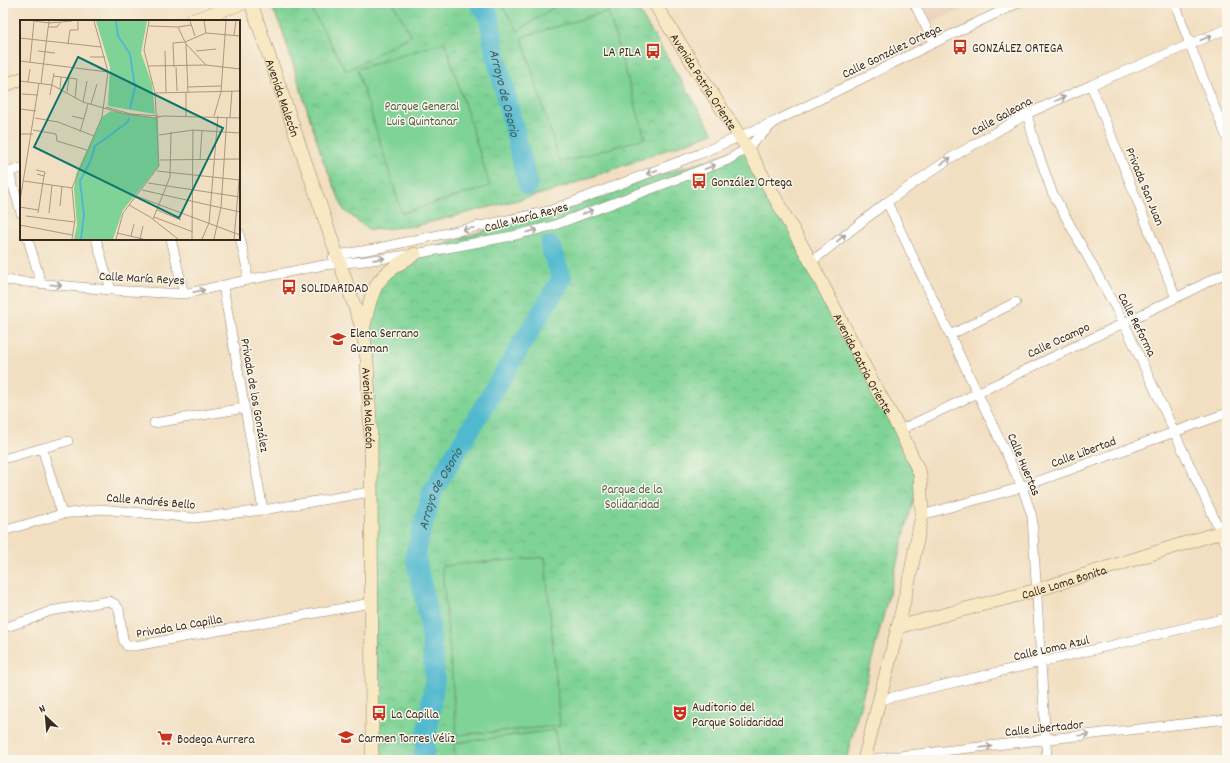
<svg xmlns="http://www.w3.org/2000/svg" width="1230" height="763" font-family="Dekko,sans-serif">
<defs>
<pattern id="park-crowns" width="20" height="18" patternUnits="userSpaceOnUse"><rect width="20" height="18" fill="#7fd396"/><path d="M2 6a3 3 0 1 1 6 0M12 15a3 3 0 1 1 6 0" fill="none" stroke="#6fb581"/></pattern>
</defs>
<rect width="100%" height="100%" fill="#fbf7ec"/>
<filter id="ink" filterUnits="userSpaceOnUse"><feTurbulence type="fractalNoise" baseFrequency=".025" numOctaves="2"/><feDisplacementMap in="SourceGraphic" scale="8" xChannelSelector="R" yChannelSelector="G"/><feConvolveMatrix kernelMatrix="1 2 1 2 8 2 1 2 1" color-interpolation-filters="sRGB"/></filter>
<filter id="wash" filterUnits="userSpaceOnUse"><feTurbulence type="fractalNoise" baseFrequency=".012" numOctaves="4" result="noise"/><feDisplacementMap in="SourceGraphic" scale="16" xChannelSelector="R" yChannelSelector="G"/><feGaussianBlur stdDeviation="0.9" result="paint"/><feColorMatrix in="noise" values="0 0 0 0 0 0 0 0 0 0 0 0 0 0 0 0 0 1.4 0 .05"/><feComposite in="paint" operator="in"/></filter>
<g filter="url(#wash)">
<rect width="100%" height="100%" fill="#f2dfc1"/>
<path fill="#e9cfb6" d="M923 3H977L932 22Z"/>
<path fill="url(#park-crowns)" stroke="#5d7e5a" d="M270 3H634L713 133 553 191 415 226 369 230 344 210 323 160 282 29Z
M747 148 920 474 846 760H375L363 331 377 283 407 255Z"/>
<path fill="#7fd396" stroke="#5d7e5a" d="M308 3H393L411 35 346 71Z
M500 3H561L518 31Z
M608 11 645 138 560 163 522 37Z
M445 42 490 186 402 213 357 69Z
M545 557 560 726 457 735 442 566Z
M555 730 559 760H456L454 743Z"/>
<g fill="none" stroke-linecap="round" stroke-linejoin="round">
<g stroke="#51b9ce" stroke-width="20">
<path id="s1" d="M479 3 489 16 495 52 528 185"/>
<path id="s2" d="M423 760 435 678 429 618 415 555 432 492 562 278 550 246"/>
</g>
</g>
</g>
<g filter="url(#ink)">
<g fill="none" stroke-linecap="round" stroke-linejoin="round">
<defs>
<path id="street" d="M914 3 934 43
M1175 3 1190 45 1227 138
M1091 85 1176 298
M1027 114 1035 144 1052 192 1124 323 1227 546
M9 172 21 213
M3 174 21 168
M887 202 1022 487 1032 516 1047 760
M239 233 247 269V280
M28 239 41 283
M96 239 111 290
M171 239 184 294
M333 258 337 255 374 249 549 211 699 154 776 121 934 43 1018 3
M811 262 887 202 949 159 1027 114 1091 85 1227 29
M3 280 111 290 184 294 247 280 324 265 365 261 415 254 512 236 552 226 728 160 747 148 776 121
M223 286 263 510
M950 335 1016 302
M154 423 245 408
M900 430 1176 298 1227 272
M42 448 62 514
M3 459 68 441
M922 515 1022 487 1227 413
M3 531 62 514 101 509 194 518 263 510 370 492
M3 628 34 618 50 611 109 601 115 604 119 609 123 639 127 646H135L371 603
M880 700 1227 618
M864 760 1227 719"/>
<g id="secondary">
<path id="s3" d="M251 3 363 331 367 360 371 442 372 760"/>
<path id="s4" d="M654 3 747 148 811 262 872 381 900 430 920 474 922 515 911 571 898 627 864 760"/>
<path d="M191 21 243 3"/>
<path d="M3 86 21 79"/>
<path d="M363 331C366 317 370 294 378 283 387 270 402 262 415 254"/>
<path id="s5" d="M898 627 1037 590 1227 530"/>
</g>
</defs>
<use href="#street" stroke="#968470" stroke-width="10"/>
<use href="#secondary" stroke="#968470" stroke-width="14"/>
<use href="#street" stroke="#fff" stroke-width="9"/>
<use href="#secondary" stroke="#f8e8c3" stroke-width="13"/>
</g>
<defs><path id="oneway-shaft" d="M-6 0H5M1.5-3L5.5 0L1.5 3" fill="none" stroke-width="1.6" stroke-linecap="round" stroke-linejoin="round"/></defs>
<g stroke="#a79f9a">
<use href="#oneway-shaft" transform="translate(1206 38) rotate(-23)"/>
<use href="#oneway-shaft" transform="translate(1060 99) rotate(-25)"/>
<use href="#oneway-shaft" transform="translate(946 161) rotate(-34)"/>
<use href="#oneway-shaft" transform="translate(710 167) rotate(-21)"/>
<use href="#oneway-shaft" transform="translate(652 172) rotate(159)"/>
<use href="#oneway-shaft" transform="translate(588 212) rotate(-20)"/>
<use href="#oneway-shaft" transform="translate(468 229) rotate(168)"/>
<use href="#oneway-shaft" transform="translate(532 231) rotate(-14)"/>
<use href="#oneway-shaft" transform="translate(841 238) rotate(-40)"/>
<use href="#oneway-shaft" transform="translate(379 259) rotate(-8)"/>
<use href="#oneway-shaft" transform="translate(56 285) rotate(5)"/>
<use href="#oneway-shaft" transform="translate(199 291) rotate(-12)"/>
<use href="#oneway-shaft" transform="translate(1084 735) rotate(-7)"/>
<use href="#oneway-shaft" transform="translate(986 747) rotate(-6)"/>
</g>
</g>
<defs>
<symbol id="bus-bare" viewBox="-9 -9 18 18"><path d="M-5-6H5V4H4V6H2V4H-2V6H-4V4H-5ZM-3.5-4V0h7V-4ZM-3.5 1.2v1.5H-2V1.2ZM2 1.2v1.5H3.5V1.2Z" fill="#c8321e" stroke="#fbf7ec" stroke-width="2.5" paint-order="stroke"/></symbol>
<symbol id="school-bare" viewBox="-9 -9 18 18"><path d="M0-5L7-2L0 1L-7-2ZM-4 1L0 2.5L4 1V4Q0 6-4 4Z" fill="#c8321e" stroke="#fbf7ec" stroke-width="2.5" paint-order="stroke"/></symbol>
<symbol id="theatre-bare" viewBox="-9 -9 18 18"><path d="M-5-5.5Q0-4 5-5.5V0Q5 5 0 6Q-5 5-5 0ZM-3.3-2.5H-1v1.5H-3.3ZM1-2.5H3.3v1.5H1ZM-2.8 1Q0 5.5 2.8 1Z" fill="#c8321e" stroke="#fbf7ec" stroke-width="2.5" paint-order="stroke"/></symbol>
<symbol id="supermarket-bare" viewBox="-9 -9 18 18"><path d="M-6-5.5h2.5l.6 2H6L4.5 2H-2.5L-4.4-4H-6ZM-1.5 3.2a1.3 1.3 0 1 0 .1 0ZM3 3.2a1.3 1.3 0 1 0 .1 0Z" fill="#c8321e" stroke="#fbf7ec" stroke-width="2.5" paint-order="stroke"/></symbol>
</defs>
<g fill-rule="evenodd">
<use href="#bus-bare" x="949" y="36" width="22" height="22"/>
<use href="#bus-bare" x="642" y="40" width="22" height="22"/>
<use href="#bus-bare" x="688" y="170" width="22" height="22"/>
<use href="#bus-bare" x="278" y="276" width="22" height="22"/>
<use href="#school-bare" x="327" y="328" width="22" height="22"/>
<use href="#bus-bare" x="368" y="702" width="22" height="22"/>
<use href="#theatre-bare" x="669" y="702" width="22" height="22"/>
<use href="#school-bare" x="335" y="726" width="22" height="22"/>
<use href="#supermarket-bare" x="154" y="727" width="22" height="22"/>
</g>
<g text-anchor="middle" stroke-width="3" stroke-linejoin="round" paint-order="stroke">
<g font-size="13" fill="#3b2a1e" stroke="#fbf7ec" text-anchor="start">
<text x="972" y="52">GONZÁLEZ ORTEGA</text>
<text x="641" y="56" text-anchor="end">LA PILA</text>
<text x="711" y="186">González Ortega</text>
<text x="301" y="292">SOLIDARIDAD</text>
<text x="350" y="337">Elena Serrano<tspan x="350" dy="15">Guzman</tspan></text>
<text x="692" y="711">Auditorio del<tspan x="692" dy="15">Parque Solidaridad</tspan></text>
<text x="391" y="718">La Capilla</text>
<text x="358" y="742">Carmen Torres Véliz</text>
<text x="177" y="743">Bodega Aurrera</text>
</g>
<g font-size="13" fill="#3b2a1e" stroke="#fbf7ec">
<text transform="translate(891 50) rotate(-26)" y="5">Calle González Ortega</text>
<text dy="5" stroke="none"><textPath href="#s4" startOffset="93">Avenida Patria Oriente</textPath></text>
<text dy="5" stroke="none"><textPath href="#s3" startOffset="100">Avenida Malecón</textPath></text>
<text transform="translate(1001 115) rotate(-29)" y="5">Calle Galeana</text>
<text transform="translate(1146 186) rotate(68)" y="5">Privada San Juan</text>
<text transform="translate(526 216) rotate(-15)" y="5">Calle María Reyes</text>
<text transform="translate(142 277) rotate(3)" y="5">Calle María Reyes</text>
<text transform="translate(1138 324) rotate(63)" y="5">Calle Reforma</text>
<text transform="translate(1058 339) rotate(-25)" y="5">Calle Ocampo</text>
<text dy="5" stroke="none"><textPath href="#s4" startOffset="417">Avenida Patria Oriente</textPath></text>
<text transform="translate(256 395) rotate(80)" y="5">Privada de los González</text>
<text dy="5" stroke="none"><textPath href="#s3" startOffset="424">Avenida Malecón</textPath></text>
<text transform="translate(1083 451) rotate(-20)" y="5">Calle Libertad</text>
<text transform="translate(1025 464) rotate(67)" y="5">Calle Huertas</text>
<text transform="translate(151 500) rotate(5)" y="5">Calle Andrés Bello</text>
<text dy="5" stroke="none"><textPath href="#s5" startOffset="172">Calle Loma Bonita</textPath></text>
<text transform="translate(179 625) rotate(-10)" y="5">Privada La Capilla</text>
<text transform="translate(1051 647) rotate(-13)" y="5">Calle Loma Azul</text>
<text transform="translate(1044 727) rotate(-6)" y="5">Calle Libertador</text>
</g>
<g font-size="13" fill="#4f5d42" stroke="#fbf7ec">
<text x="422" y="110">Parque General<tspan x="422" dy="15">Luis Quintanar</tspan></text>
<text x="632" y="493">Parque de la<tspan x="632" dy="15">Solidaridad</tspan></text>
</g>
<g font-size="14" font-style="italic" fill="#435c5c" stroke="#fbf7ec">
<text dy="5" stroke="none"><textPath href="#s1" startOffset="95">Arroyo de Osorio</textPath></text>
<text dy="5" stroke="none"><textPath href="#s2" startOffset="279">Arroyo de Osorio</textPath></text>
</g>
</g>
<g transform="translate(20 20)">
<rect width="220" height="220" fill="#f2dfc1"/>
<path d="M76 1H127L121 33 132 64 135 94 88 86 90 47ZM91 91 138 98 139 146 103 190 93 219H54L57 205 54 169 56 154 82 97Z" fill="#7fd396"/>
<path d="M108 3 120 4 118 21 106 19ZM90 5 97 23 88 27 81 9ZM126 50 128 69 117 71 115 52ZM93 60a6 6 0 1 1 12 0a6 6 0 1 1-12 0ZM96 66 108 68 105 87 93 85ZM118 71 129 73 126 91 115 89ZM78 129 90 134 75 174 63 170 69 151 80 154 70 150Z" fill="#7fd396"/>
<path fill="none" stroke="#51b9ce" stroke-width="2" d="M96 1 98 16 110 34 115 67 110 89M61 219 64 195 60 161 70 142 75 126 108 102 109 98"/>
<path fill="none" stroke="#a99780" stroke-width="1" d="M14 1 29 3 52 1M170 1 175 16M184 1 186 13M129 6 158 7 171 5M28 7H37L40 3M158 7 166 24 186 45M214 15 216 1M0 18 81 27M48 24 50 10H58V1M166 24 168 72M18 31 35 33M145 31 146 72M176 31 196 29M70 37H85M0 41 88 52 74 1M10 42 14 1M128 46 186 45 220 49M154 47 153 23 165 22 186 13 220 16M156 47 157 71M33 56 57 59 55 78M0 61 32 65 63 82 105 94 135 98 143 96M8 62 10 49M21 63 29 1M167 67 201 66M40 69 41 57M47 72 49 58M166 72V96M135 73 220 71M2 74 18 75M30 75 34 53M63 82 67 61M71 84 77 64M86 87 111 94 139 96M0 89 16 91M52 96 64 99M143 96 220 98M194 96 201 72 206 1M210 97 212 71M15 98 38 102 74 116M13 110 36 114 37 121 67 130M60 112 68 84M0 114H13M139 115 173 110 220 113M140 140 220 139M180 140 182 110M16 150 25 152 24 156M137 151 220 160M17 154 24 156 18 193M4 161 52 168M128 163 220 177M122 170 220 192M116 176 220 215M0 181 19 63M109 185 130 197 158 219M40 186 42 166M0 187 18 190M137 190 161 200M220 192V207M29 193 32 165M6 196 54 202M134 197 173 212M133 199 150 157 151 112M0 205 52 215M97 213 123 219M111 216 114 204M52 219 55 200 52 168 82 97 88 52M96 219 103 193 139 146 135 73 124 30 129 1M120 219 123 206M172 219 173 110M182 219 189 203 198 96M194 219 201 187 207 97M214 219 220 150"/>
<path fill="#0f766e" fill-opacity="0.15" stroke="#0f766e" stroke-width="2" d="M58 37 203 108 159 198 14 127Z"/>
<rect width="220" height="220" fill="none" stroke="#3b2a1e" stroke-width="2"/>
</g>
<rect width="1230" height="763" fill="none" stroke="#fbf7ec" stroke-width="16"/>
<g transform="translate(46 717) rotate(334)" stroke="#fbf7ec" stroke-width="3" paint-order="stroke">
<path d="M0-3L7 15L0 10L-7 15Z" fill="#3b2a1e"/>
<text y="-6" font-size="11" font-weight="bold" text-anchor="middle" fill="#3b2a1e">N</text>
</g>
</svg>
